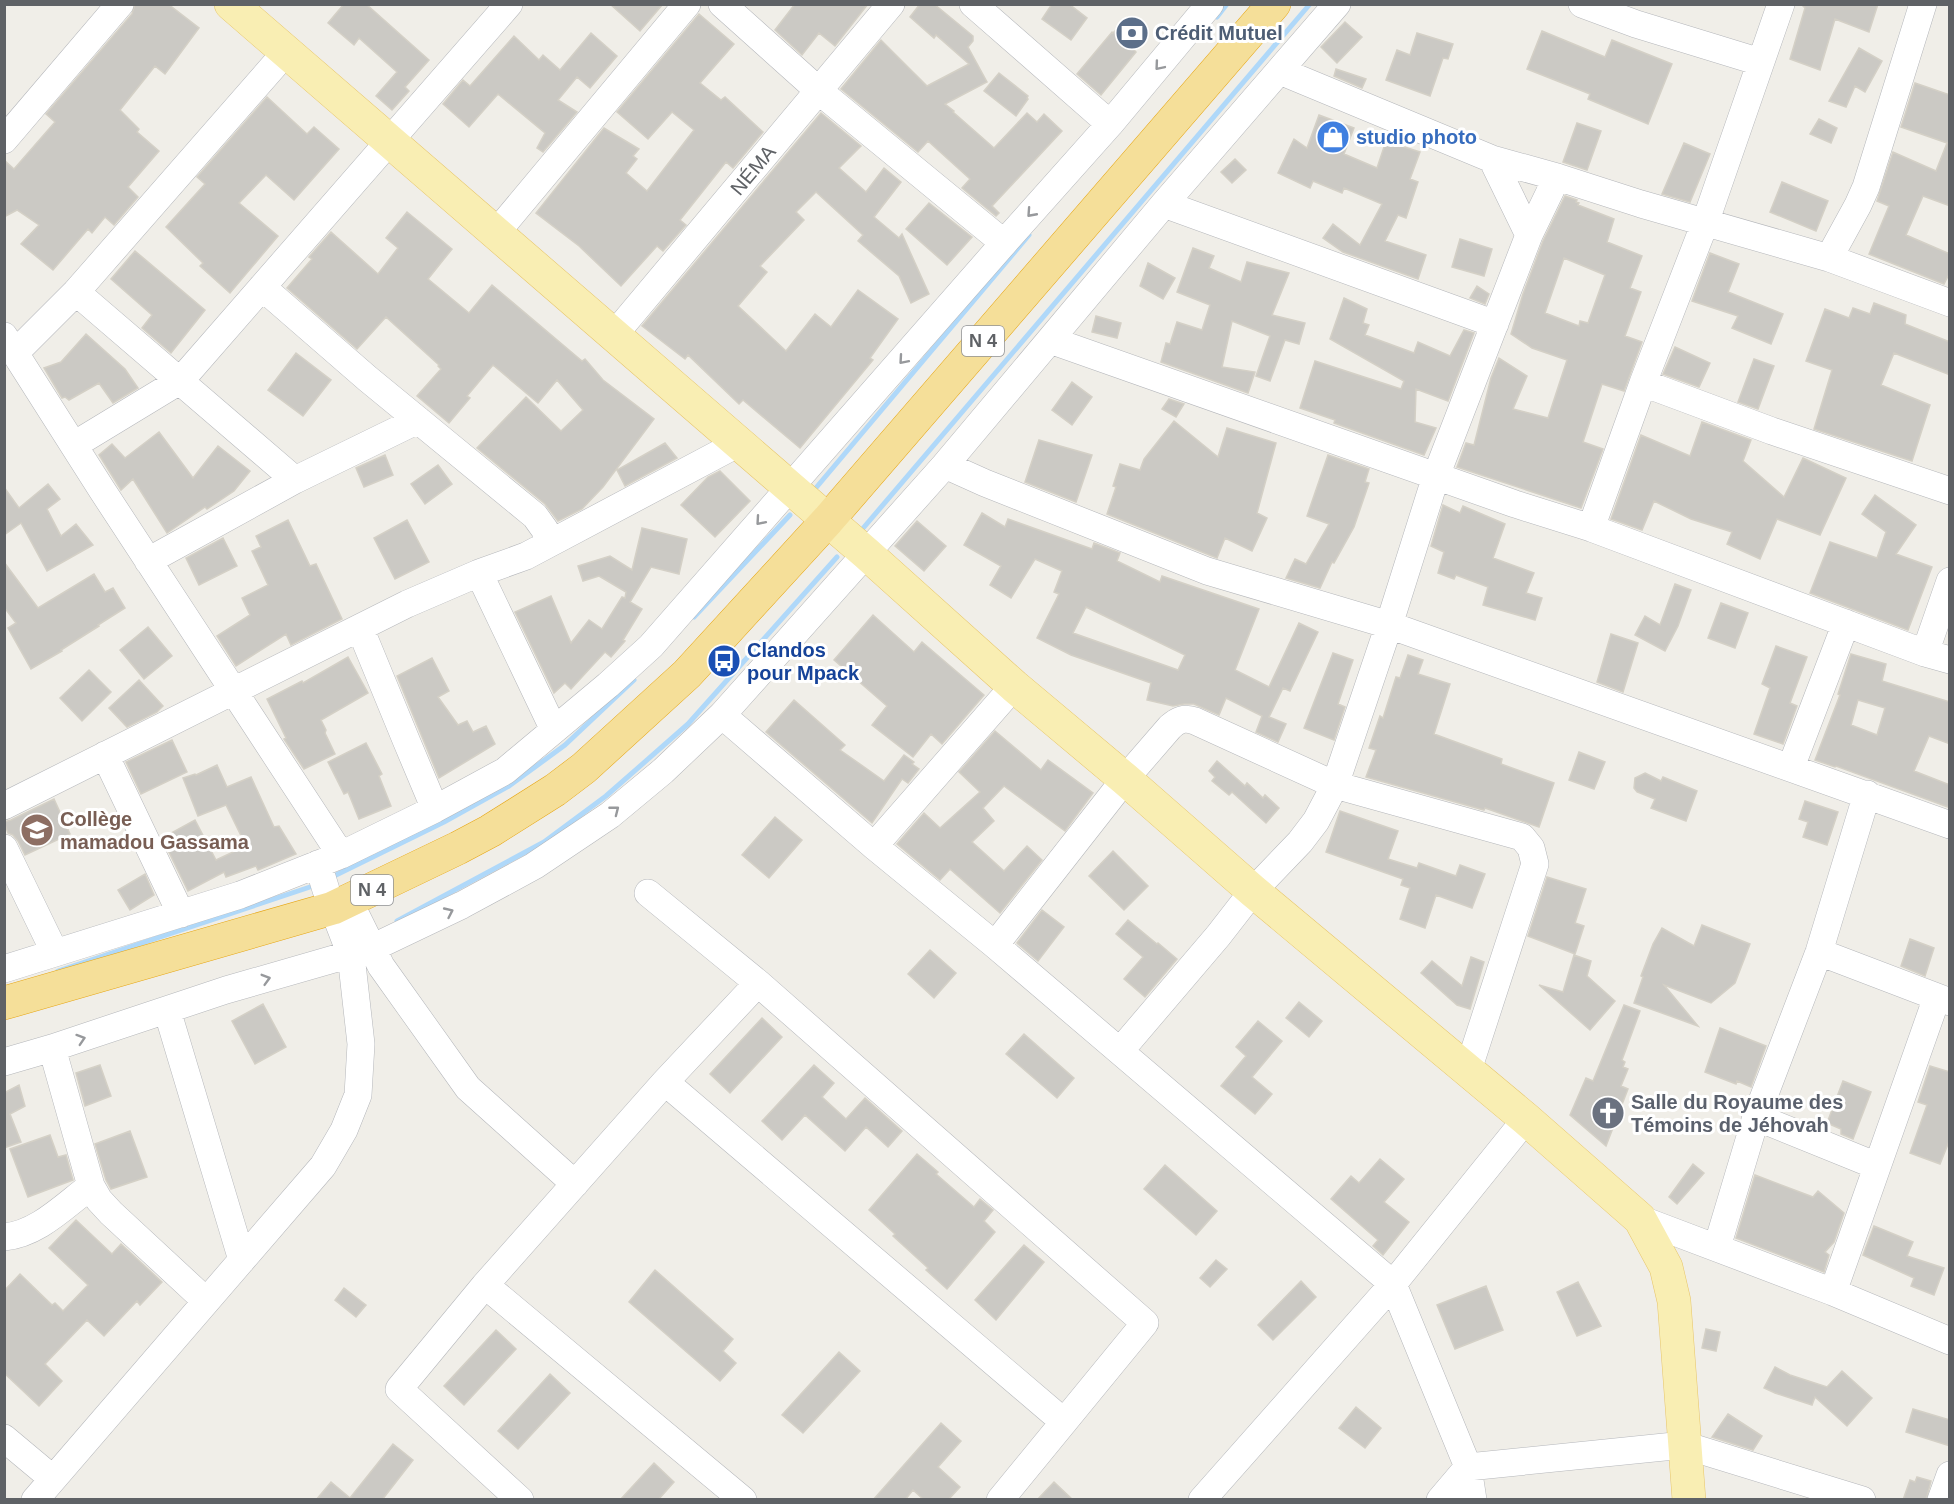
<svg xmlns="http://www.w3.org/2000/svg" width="1954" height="1504" font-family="Arial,sans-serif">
<rect width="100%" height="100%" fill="#f0eee8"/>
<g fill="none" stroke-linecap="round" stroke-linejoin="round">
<path stroke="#afd8f9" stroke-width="5" d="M1217 17 1227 4
M815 489 1029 235
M859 533 1310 4
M694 617 790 515
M330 878 444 822 509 786 565 745 634 680
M397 921 544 842 606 796 688 724 837 557
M58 971 316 885"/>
</g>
<path fill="#cbc9c4" stroke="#d4d0c6" stroke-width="1.5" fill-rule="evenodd" d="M135 4H168L199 28 165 74 155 66 120 110 139 129 137 132 159 151 128 187 138 197 114 225 105 217 92 233 88 229 53 270 21 244 39 225 17 210 4 217V160L14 169 55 122 46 114 132 14Z
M344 4H366L429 60 405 87 409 91 392 110 376 96 397 72 359 38 354 45 328 23Z
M610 4H663L640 31Z
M795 4H868L835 46 819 33 802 55 775 30Z
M920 4H934L973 36V41L968 47 987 82 945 104 954 111 953 112 994 148 1027 113 1037 122 1044 114 1062 131 992 206 999 213 996 216 962 188 970 179 928 141 918 152 841 89 881 40 927 86 969 64 936 35 934 38 910 17Z
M1052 4H1069L1087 18 1071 40 1042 19Z
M1801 4H1878L1869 32 1835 19 1820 70 1790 59 1805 8Z
M699 14 734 44 700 83 721 100 725 97 763 132 733 168 726 162 680 220 686 225 663 251 657 246 621 286 579 246 536 213 604 128 639 149 633 156 637 159 626 173 647 191 694 130 672 112 648 139 617 112Z
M1128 17 1148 35 1134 50 1136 52 1101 95 1077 74 1112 32 1113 33Z
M1345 22 1362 37 1337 63 1321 47Z
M1542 31 1605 57 1612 40 1672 64 1648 124 1588 99 1590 94 1527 69Z
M591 33 617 56 590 88 577 77 558 100 577 112 543 152 537 148 545 133 498 94 469 127 443 104 463 80 470 86 514 36 539 60 543 55 560 70Z
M1417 33 1453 44 1448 59 1443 58 1430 96 1386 80 1397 50 1410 55Z
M1859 48 1882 61 1865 92 1855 86 1846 107 1829 101Z
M1336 69 1366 79 1362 88 1334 76Z
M999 73 1028 96 1027 98 1028 99 1016 116 984 91Z
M1915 83 1950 95V206L1923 196 1906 235 1950 254V272L1944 284 1869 254 1889 206 1877 201 1893 152 1936 171 1947 143 1901 127Z
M267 97 307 134 314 127 339 149 294 200 266 175 239 203 278 236 230 293 200 266 203 263 166 227 205 184 197 177Z
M821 113 861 146 839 168 866 192 884 168 901 182 874 217 899 238 902 234 929 294 911 303 899 276 858 241 863 235 816 192 796 212 804 220 760 266 767 272 738 306 786 351 815 314 831 327 858 290 898 319 870 358 873 360 800 448 743 400 739 404 688 355 685 359 642 326Z
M1319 115 1354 128 1344 154 1377 168 1386 141 1420 152 1410 179 1418 182 1406 218 1398 215 1385 241 1426 255 1418 279 1343 252 1323 238 1333 224 1360 245 1382 204 1344 188 1342 193 1313 181 1310 188 1278 173 1294 139 1307 148Z
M1819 119 1837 128 1831 143 1810 134Z
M1577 123 1601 131 1587 170 1563 162Z
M1684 143 1710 154 1690 202 1662 194Z
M1235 159 1246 170 1232 183 1221 172Z
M1782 182 1828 201 1816 231 1770 212Z
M1565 196 1577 200 1576 202 1579 203 1578 205 1614 219 1607 242 1642 256 1630 288 1641 292 1625 336 1642 342 1624 391 1602 384 1583 442 1603 449 1581 508 1457 467 1466 443 1474 445 1491 378 1499 358 1527 376 1513 409 1548 418 1567 360 1532 348 1511 334 1523 294 1543 241ZM1564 258 1605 275 1588 323 1580 321 1579 326 1545 313Z
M929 203 972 237 947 265 906 229Z
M407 212 452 249 428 279 469 313 492 285 582 361 585 359 603 380 654 419 603 487 582 509 558 521 545 504 477 448 526 397 561 431 583 410 557 380 538 403 493 365 467 396 470 398 449 423 417 396 441 369 438 366 439 365 386 317 357 349 287 288 312 259 309 257 331 232 378 274 398 248 386 238Z
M1460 239 1492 249 1484 276 1452 267Z
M1193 248 1214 256 1209 268 1241 282 1247 262 1289 273 1272 315 1305 323 1299 344 1285 340 1270 381 1256 376 1270 336 1232 321 1222 367 1255 372 1248 393 1161 362 1166 343 1170 344 1177 322 1202 330 1210 305 1177 292Z
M135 251 205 310 171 353 142 328 152 315 111 279Z
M1710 253 1739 264 1728 292 1783 314 1771 344 1732 328 1738 316 1692 301Z
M1148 263 1175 278 1163 299 1140 286Z
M1477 286 1489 294 1485 304 1470 298Z
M1344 298 1367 309 1363 323 1369 325 1365 335 1414 353 1418 342 1450 356 1464 330 1474 333 1448 401 1416 389 1415 422 1436 428 1424 455 1334 423 1335 420 1300 408 1315 361 1401 389 1404 381 1330 339Z
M1874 303 1906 315 1905 324 1950 342V375L1894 353 1881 385 1930 405 1912 461 1814 429 1832 370 1806 361 1825 309 1849 318 1853 308 1870 314Z
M1096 316 1121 323 1117 338 1092 332Z
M86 334 125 369 138 388 113 403 99 383 69 400 65 397 62 398 44 368 61 362Z
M1675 347 1710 363 1699 387 1663 374Z
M296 353 331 380 303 416 268 390Z
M1754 359 1774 366 1758 409 1738 402Z
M1072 382 1092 397 1072 425 1052 410Z
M1169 399 1184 404 1176 417 1162 409Z
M1174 421 1218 457 1227 428 1276 443 1257 513 1267 518 1252 551 1225 538 1217 558 1107 514 1116 487 1113 486 1120 464 1140 470 1144 459Z
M1702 422 1751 440 1743 461 1784 497 1803 458 1846 478 1820 535 1777 519 1760 559 1727 544 1732 532 1691 519 1654 501 1642 530 1611 519 1641 435 1690 456Z
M159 432 193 478 218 446 250 471 234 491 207 509 205 507 167 533 133 479 121 490 99 455 112 444 125 458Z
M1039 440 1092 455 1076 502 1025 482Z
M665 443 677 458 625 486 617 470Z
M385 455 393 475 364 487 356 468Z
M1328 455 1369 469 1365 482 1369 483 1354 527 1334 563 1332 562 1320 588 1286 578 1295 559 1306 564 1329 524 1307 516Z
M438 465 452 484 425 504 411 484Z
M720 471 750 501 715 537 681 505 708 477Z
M48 484 60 499 47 509 61 536 76 524 93 545 47 571 21 523 4 535V487L19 508Z
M1875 495 1916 525 1896 554 1932 567 1908 630 1810 593 1830 542 1877 558 1886 532 1862 514Z
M1443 505 1460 513 1463 506 1505 524 1493 558 1534 573 1526 593 1542 598 1535 620 1483 605 1488 587 1456 575 1454 579 1438 573 1444 552 1431 546Z
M982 513 1005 527 1008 519 1092 549 1094 543 1120 553 1117 561 1160 582 1162 576 1259 609 1235 670 1269 687 1299 623 1318 632 1290 691 1283 688 1269 717 1286 724 1278 742 1256 732 1262 716 1226 698 1219 715 1194 704H1184L1173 706 1147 700 1151 683 1071 655 1037 638 1059 594 1054 592 1062 571 1035 559 1011 598 990 585 1001 566 964 545ZM1086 607 1185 655 1178 670 1073 633Z
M288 520 310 566 316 564 342 619 291 645 286 634 236 666 217 636 250 615 242 598 268 585 252 551 261 547 256 536Z
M407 520 429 562 395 579 374 538Z
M917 521 946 546 924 571 895 546Z
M642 528 687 539 679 574 651 567 630 602 642 609 623 640 625 641 611 657 605 652 571 689 565 683 554 693 515 612 551 596 571 643 589 620 602 629 622 597 625 598 626 592 599 576 583 581 578 566 610 556 632 570Z
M223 538 237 566 199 585 186 558Z
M4 562 38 608 94 574 105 592 113 588 125 608 98 625 99 626 61 650 62 651 31 669 8 628 16 623 4 607Z
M1675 584 1691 590 1678 626 1665 651 1635 635 1645 616 1660 625Z
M1721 603 1748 613 1735 648 1708 638Z
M873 615 914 652 922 642 984 695 942 744 931 734 913 757 872 725 887 706 834 660Z
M148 627 172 656 144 679 120 650Z
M1611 634 1638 643 1623 692 1597 682Z
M1776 646 1807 657 1790 703 1797 706 1783 744 1754 734 1770 688 1762 684Z
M1333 653 1353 660 1338 704 1345 707 1334 740 1304 728Z
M1851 654 1886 664 1882 681 1950 702V744L1929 736 1914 771 1950 785V802L1948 807 1836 766 1835 767 1815 760 1840 695 1838 694ZM1858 700 1885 708 1877 735 1851 725Z
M1408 655 1423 660 1418 674 1450 684 1434 734 1502 759 1501 764 1554 783 1539 827 1485 808 1484 810 1366 777 1376 750 1369 748 1380 716 1383 718 1396 677 1400 678Z
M348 657 368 693 321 720 326 730 325 733 335 754 304 769 284 739 286 738 267 699 302 681 303 683Z
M432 658 449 691 438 697 458 725 467 721 473 732 486 726 495 744 439 778 397 676Z
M89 670 111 692 82 721 60 698Z
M139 680 163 706 157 712 127 727 109 708Z
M794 700 845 745 840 750 884 781 904 755 914 762 912 764 919 769 908 783 902 779 872 823 766 732Z
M995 731 1041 770 1048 760 1093 793 1065 831 1004 786 983 808 994 821 972 842 1004 871 1027 846 1042 860 1000 913 950 869 940 880 897 844 924 813 940 828 980 792 959 772Z
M172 740 187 772 141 794 126 762Z
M366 743 382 774 379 776 391 806 359 819 348 792 344 794 328 762Z
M1579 752 1605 762 1594 789 1569 780Z
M1217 761 1245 786 1247 783 1263 798 1265 795 1279 808 1266 823 1232 792 1229 795 1212 781 1215 777 1209 771Z
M217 765 227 787 251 777 274 827 279 826 296 854 258 870 256 866 226 877 224 872 188 891 162 838 195 820 216 860 246 846 226 805 198 816 183 778 195 774 196 775Z
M1645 773 1661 781 1663 777 1697 791 1686 821 1651 808 1655 799 1637 792 1634 788 1635 778Z
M54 799 70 834 25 855 18 841 13 835 8 833 4 822 11 820Z
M1805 801 1838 812 1827 845 1803 837 1808 822 1799 819Z
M1340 811 1398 831 1388 859 1417 868 1419 863 1456 876 1460 865 1485 874 1472 908 1436 895 1425 928 1400 919 1410 888 1401 885 1403 879 1326 852Z
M775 817 802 840 769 878 742 855Z
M1113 851 1148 886 1124 910 1089 876Z
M145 874 154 895 130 910 118 890Z
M1547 877 1586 889 1575 923 1584 926 1575 954 1528 936Z
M1042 910 1064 927 1038 961 1017 943Z
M1128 920 1157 944 1158 943 1177 959 1145 997 1124 979 1143 957 1116 934Z
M1702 925 1750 944 1735 983 1711 1003 1664 985 1698 1026 1634 1003 1643 977 1641 976 1653 944 1662 928 1694 946Z
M1910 939 1934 948 1925 976 1901 966Z
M930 950 956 973 934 998 908 974Z
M1574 955 1591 961 1587 976 1615 1001 1590 1030 1539 985 1563 992Z
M1471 957 1484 962 1470 1009 1457 1005 1421 973 1432 961 1462 986Z
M1299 1002 1322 1021 1309 1037 1286 1018Z
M263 1004 286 1047 255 1064 232 1021Z
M1624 1005 1640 1011 1622 1060 1625 1062 1623 1067 1628 1069 1621 1086 1628 1089 1606 1146 1570 1115 1586 1078 1593 1081Z
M762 1018 782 1037 730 1093 710 1074Z
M1258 1021 1282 1041 1252 1077 1272 1094 1255 1114 1221 1086 1246 1056 1236 1047Z
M1720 1028 1766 1046 1751 1087 1737 1081 1736 1084 1705 1072Z
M1024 1034 1074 1078 1057 1098 1006 1054Z
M100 1065 111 1096 85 1106 76 1073Z
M814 1065 834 1083 822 1097 846 1119 865 1098 902 1131 888 1147 866 1127 845 1151 805 1115 782 1140 762 1121Z
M1930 1066 1950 1072V1139L1940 1164 1910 1153 1927 1105 1918 1102Z
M1843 1081 1871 1092 1853 1139 1841 1134V1129L1827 1123Z
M19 1085 25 1106 10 1114 21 1142 4 1148V1093Z
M130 1131 147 1177 111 1189 106 1180 95 1144Z
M50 1135 58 1157 66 1155 73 1180 28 1197 10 1149Z
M917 1154 938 1172 936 1174 974 1207 980 1199 993 1210 984 1221 995 1232 947 1289 926 1270 928 1268 893 1236 895 1234 869 1210Z
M1380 1159 1404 1179 1384 1202 1409 1222 1383 1255 1373 1246 1378 1240 1331 1199 1351 1176 1359 1183Z
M1693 1164 1704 1173 1677 1204 1669 1197Z
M1165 1165 1217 1211 1196 1235 1144 1189Z
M1755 1175 1813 1197 1818 1191 1844 1213 1834 1242 1825 1252 1829 1255 1824 1272 1736 1238Z
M76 1220 112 1254 121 1244 162 1282 140 1305 137 1301 104 1336 87 1320 45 1364 62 1381 39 1406 4 1373V1291L20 1274 52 1305 55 1303 63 1311 88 1285 49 1248Z
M1874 1226 1913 1242 1907 1256 1944 1268 1934 1295 1911 1286 1914 1278 1863 1255Z
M1024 1245 1044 1262 996 1320 975 1300Z
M1216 1260 1227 1269 1210 1287 1200 1278Z
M655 1270 733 1339 723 1351 736 1363 720 1381 629 1302Z
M1301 1281 1316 1297 1273 1340 1258 1325Z
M1578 1282 1601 1326 1577 1336 1557 1292Z
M1486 1286 1503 1330 1455 1349 1437 1305Z
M344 1288 366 1305 356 1317 335 1300Z
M1706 1329 1720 1332 1716 1351 1702 1348Z
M496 1330 516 1349 464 1405 444 1386Z
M839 1352 860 1371 803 1433 782 1415Z
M1775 1367 1790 1375 1827 1387 1842 1371 1872 1398 1847 1426 1815 1397 1812 1405 1775 1393 1764 1388Z
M550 1374 570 1393 518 1449 498 1431Z
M1356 1407 1381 1428 1365 1448 1339 1428Z
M1913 1409 1950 1420V1446L1906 1432Z
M1728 1414 1762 1436 1753 1450 1712 1437Z
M941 1423 961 1441 938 1467 960 1487 948 1500H924L913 1490 905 1500H873Z
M393 1444 413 1460 382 1500H316L331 1482 350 1498Z
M654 1463 674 1482 658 1500H620Z
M1917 1477 1931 1481 1926 1500H1903L1910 1480 1915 1482Z
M1054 1482 1073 1500H1037Z"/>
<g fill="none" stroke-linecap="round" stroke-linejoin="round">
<defs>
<path id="minor" d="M722 4 819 91 1004 243
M973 4 1110 124
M1582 4 1636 24 1760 62
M1280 71 1492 159 1557 177 1641 204 1829 258 1950 303
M4 140 120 4
M1492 159 1529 235
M1164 204 1495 324
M496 233 687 4
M1829 258 1858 205 1866 187 1923 4
M262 287 368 379 535 516 545 530 548 543
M76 292 295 480
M614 335 891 4
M4 336 102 490 341 855
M1050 340 1515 504 1591 528 1925 653 1950 660
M16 352 76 292 286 52
M1643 383 1772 431 1950 491
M74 445 181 380 509 4
M945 465 985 483 1207 571 1389 625 1950 825
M1591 528 1643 383 1705 223 1781 4
M148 561 295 480 418 420
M479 573 554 730
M360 628 406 740 435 809
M1925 653 1950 581
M722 715 874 846 995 945 1393 1284 1202 1500
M105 755 181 914
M1791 767 1846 623
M4 806 407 604 479 573 526 556 739 443
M874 846 1014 686
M4 848 55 953
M648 893 758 983 1145 1323 1000 1500
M349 901 381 966 468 1088 575 1184
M995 945 1125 779 1170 727C1178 720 1184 717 1195 721L1335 785 1522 837 1531 848 1535 864 1468 1070
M1819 952 1950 1002
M4 969 240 895 341 855 435 809 505 771 608 685 651 646 1004 243 1110 124 1210 4
M167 1010 242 1260
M1120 1051 1218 936 1253 891 1300 842 1316 821 1335 785 1389 625 1436 476 1529 235 1557 177
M4 1062 52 1048 226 990 372 948 462 905 534 866 610 815 663 771 722 715 945 465 1164 204 1337 4
M665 1082 1064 1422
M1756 1117 1877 1166
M91 1186 99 1200 111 1213 206 1301
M1640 1219 1833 1292 1950 1341
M4 1237C38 1234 65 1205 91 1186L52 1048
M1717 1247 1756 1117 1819 952 1867 794
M485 1285 743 1500
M1833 1292 1937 997
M4 1438 53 1479
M35 1500 323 1166 344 1130 358 1095 361 1044 351 955 326 890 318 864
M520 1500 399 1389 485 1285 665 1082 758 983
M1440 1500 1468 1467 1684 1445 1862 1500
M1473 1500 1468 1467 1393 1284 1526 1119
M1941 1500 1950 1475"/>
<path id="major" d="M231 4 867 554 1014 686 1125 779 1253 891 1526 1119 1640 1219 1666 1267 1674 1301 1689 1500"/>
<path id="highway" d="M4 1003 333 908 458 848 490 831 555 790 584 768 687 674 828 520 1274 4"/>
</defs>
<use href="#minor" stroke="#b5b7bb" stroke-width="28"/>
<use href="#major" stroke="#e7c569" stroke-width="34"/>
<use href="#highway" stroke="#e6a512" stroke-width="34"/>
<use href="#minor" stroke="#fff" stroke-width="27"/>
<use href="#major" stroke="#f9eeb3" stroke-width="33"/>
<use href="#highway" stroke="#f5df99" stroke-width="33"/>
</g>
<defs><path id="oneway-chevron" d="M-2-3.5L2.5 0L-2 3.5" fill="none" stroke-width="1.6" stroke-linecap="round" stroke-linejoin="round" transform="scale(1.5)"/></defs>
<g stroke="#97999c">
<use href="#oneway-chevron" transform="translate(1159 66) rotate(130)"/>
<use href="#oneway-chevron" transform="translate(1031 213) rotate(132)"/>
<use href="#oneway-chevron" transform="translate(903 360) rotate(131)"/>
<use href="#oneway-chevron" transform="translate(760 521) rotate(131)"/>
<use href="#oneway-chevron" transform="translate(615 810) rotate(-38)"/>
<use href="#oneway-chevron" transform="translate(449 912) rotate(-25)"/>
<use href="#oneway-chevron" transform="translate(266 979) rotate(-16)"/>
<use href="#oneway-chevron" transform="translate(81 1039) rotate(-18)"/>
</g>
<defs>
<symbol id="bank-disc" viewBox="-11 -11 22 22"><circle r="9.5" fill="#5c6f8a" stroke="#fff"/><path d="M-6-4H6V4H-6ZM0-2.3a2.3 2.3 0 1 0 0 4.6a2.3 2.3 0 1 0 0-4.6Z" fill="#fff"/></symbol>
<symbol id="shop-disc" viewBox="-11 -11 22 22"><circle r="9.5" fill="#3f7fe0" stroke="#fff"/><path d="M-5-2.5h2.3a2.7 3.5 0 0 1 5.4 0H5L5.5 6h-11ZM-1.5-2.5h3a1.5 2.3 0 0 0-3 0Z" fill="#fff"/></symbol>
<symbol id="bus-disc" viewBox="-11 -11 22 22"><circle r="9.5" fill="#1a4fb4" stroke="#fff"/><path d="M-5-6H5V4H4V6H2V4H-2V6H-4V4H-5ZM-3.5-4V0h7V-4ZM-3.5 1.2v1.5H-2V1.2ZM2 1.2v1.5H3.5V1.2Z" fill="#fff"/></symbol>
<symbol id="school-disc" viewBox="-11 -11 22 22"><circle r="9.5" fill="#8d6e63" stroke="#fff"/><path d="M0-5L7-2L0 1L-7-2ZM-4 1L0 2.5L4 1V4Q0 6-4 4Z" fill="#fff"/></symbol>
<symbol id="church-disc" viewBox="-11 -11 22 22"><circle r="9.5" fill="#6b7280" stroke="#fff"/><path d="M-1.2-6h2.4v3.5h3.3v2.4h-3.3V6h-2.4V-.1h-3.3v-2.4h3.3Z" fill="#fff"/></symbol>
</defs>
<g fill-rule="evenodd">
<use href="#bank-disc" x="1113" y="14" width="38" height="38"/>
<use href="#shop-disc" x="1314" y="118" width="38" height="38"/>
<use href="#bus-disc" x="705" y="642" width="38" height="38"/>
<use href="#school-disc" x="18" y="811" width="38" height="38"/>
<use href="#church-disc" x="1589" y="1094" width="38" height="38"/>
</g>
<g text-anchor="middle" stroke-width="6" stroke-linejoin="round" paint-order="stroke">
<g fill="#fff" stroke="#8f9194" stroke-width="1.5">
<rect x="962" y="326" width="42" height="30" rx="4.5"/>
<rect x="351" y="875" width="42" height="30" rx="4.5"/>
</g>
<g font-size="18" font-weight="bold" fill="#5f6266">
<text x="983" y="347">N 4</text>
<text x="372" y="896">N 4</text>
</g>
<g font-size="20" font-weight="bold" fill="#4e5e75" stroke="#fff" text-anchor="start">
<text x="1155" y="40">Crédit Mutuel</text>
</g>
<g font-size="20" font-weight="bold" fill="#366cbe" stroke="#fff" text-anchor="start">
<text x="1356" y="144">studio photo</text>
</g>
<g font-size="20" fill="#5f6266" stroke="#fff">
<text transform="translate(753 170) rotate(-50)" y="7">NÉMA</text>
</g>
<g font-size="20" font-weight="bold" fill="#164399" stroke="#fff" text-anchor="start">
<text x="747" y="657">Clandos<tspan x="747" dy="23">pour Mpack</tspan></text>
</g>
<g font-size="20" font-weight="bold" fill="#785e54" stroke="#fff" text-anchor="start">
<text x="60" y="826">Collège<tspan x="60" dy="23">mamadou Gassama</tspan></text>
</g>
<g font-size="20" font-weight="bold" fill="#5b616d" stroke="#fff" text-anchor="start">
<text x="1631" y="1109">Salle du Royaume des<tspan x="1631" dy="23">Témoins de Jéhovah</tspan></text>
</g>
</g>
<rect width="1954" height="1504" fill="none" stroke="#5f6266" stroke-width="12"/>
</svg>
